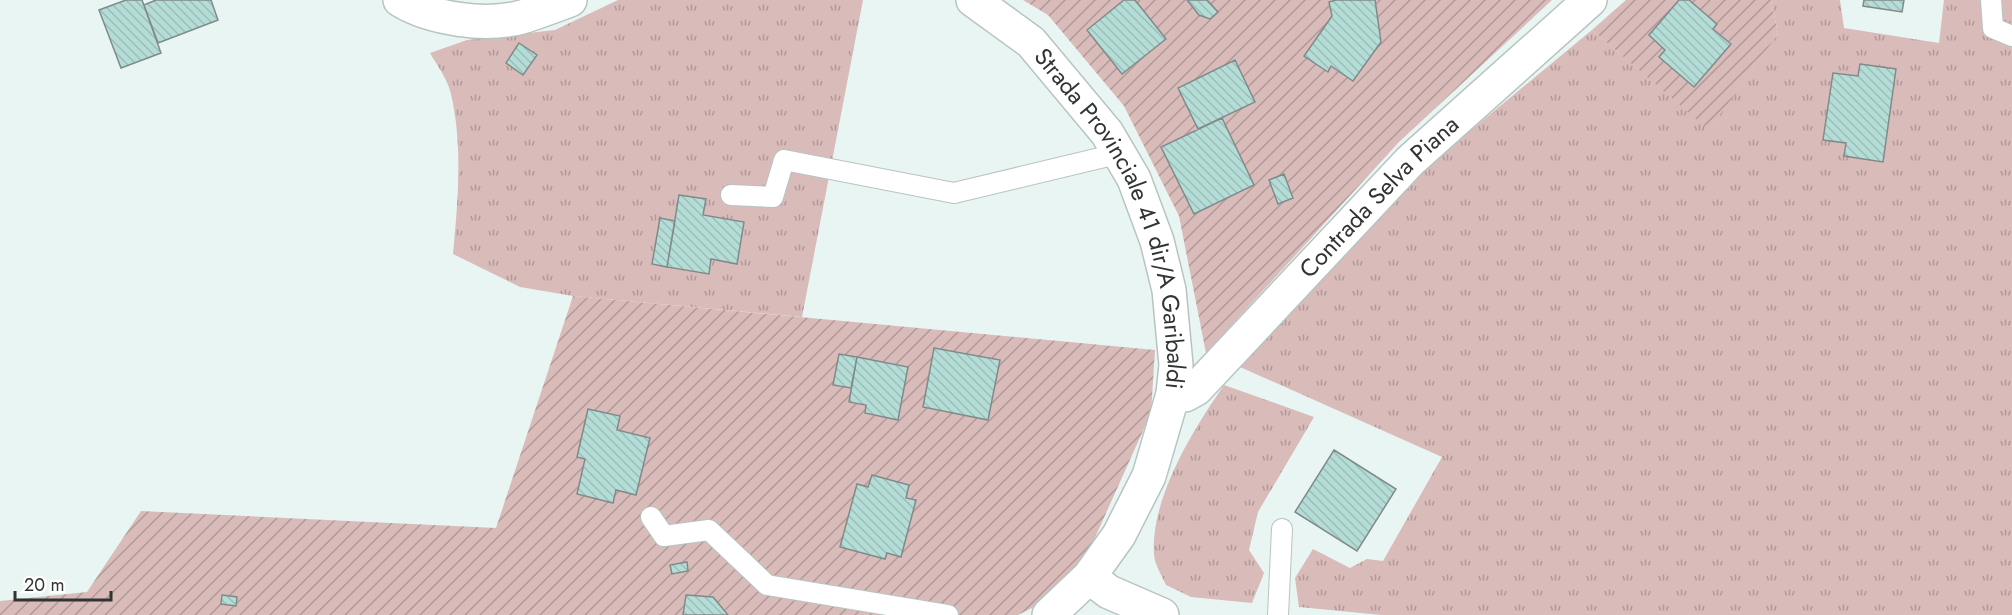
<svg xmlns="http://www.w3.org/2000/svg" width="2012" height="615" font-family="Jost,sans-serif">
<defs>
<pattern id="grass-tufts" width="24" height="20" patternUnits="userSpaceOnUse" patternTransform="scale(1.5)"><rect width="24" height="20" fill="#d9bbba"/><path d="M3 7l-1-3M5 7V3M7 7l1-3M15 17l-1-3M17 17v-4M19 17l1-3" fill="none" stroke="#b09998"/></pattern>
<pattern id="garden-furrows" width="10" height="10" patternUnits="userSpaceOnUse" patternTransform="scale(1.5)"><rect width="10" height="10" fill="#d9bbba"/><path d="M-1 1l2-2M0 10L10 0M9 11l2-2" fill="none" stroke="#b09998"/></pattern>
<pattern id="building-back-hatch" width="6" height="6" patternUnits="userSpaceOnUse" patternTransform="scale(1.5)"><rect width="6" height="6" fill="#b5ddd7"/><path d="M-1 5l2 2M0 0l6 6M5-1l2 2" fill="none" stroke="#9cbeb9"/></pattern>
</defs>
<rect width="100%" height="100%" fill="#e8f5f3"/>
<path fill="url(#grass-tufts)" d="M618 0H863L802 317 573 296 520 287 453 254C458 201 463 146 451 94 448 80 437 65 430 53L467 40 555 30Z
M1771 0H1840L1844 28 1939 43 1944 0H2012V615H1381L1299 607 1295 578 1313 549 1350 568 1367 559 1383 561 1442 457 1240 367 1424 169 1592 30 1709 129 1778 34Z
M1224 385 1314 417 1258 512 1249 550 1264 573 1252 603 1191 597 1166 585C1162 576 1155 565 1154 555 1150 499 1193 430 1224 385Z"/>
<path fill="url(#garden-furrows)" d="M1023 0H1552L1399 142 1206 353 1179 216 1124 106 1048 15Z
M1626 0H1771L1778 34 1709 130 1592 30Z
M573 296 1155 350 1151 413 1085 560 1044 602 1018 615H0V601L87 592 141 511 496 528Z"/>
<path fill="url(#building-back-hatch)" stroke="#808b89" stroke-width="1.5" d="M126 0H142L161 53 121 68 99 10Z
M156 0H211L218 20 158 43 144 5Z
M1124 0H1135L1166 39 1122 74 1087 30Z
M1187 0H1207L1218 12 1210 19 1199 15Z
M1336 0H1375L1381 42 1353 81 1331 66 1328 72 1304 56 1332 16 1329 2Z
M1679 0H1689L1717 24 1713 29 1731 44 1694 87 1659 57 1665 50 1649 35Z
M1864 0H1904L1902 12 1863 6Z
M519 43 537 55 523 75 506 63Z
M1235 60 1255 102 1198 129 1178 88Z
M1860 64 1896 69 1883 162 1844 156 1846 143 1823 140 1833 73 1858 76Z
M1222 118 1254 185 1194 214 1161 147Z
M1284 174 1293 198 1278 204 1269 180Z
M679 195 706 199 703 215 744 222 737 264 711 259 709 274 667 267Z
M660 218 675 221 667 267 652 264Z
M934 348 1000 360 988 420 923 407Z
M839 354 857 357 851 388 833 385Z
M857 357 908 367 898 420 865 413 866 405 849 402Z
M588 409 620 416 617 430 650 438 636 495 616 490 613 503 577 494 585 459 577 457Z
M1334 450 1396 489 1357 551 1295 512Z
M872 475 909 485 906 498 916 500 901 557 887 553 885 559 840 547 857 484 868 487Z
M687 562 688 571 672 574 670 565Z
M222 595 237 597 236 606 221 604Z
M686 595 713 597 728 615H683Z"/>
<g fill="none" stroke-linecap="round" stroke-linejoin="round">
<defs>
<path id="service" d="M1991 0 1993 28 2012 36
M731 195 773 197 784 160 954 193 1121 153
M651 517 664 536 709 530 767 585 948 615
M1278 615 1282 529"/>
<g id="tertiary">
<path id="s1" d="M1173 394 1185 395 1196 389 1410 161 1590 0"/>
</g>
<g id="secondary">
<path d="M400 0C431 19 486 27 522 17 538 12 554 6 570 0"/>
<path id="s2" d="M973 0 1031 42 1107 133 1134 179 1157 241 1169 290 1176 365 1173 394 1149 476 1119 535 1089 577 1049 615"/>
<path d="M1089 577 1109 592 1162 615"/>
</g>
</defs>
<use href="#service" stroke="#b8c4c2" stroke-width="22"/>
<use href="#tertiary" stroke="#b8c4c2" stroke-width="36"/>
<use href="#secondary" stroke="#b8c4c2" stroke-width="36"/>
<use href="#service" stroke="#fff" stroke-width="20"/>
<use href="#tertiary" stroke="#fff" stroke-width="33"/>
<use href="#secondary" stroke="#fff" stroke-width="33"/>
</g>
<g text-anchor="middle" stroke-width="4.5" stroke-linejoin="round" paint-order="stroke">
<g font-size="24" fill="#303433" stroke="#fff">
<text dy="8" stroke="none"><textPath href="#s1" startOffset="290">Contrada Selva Piana</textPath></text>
<text dy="8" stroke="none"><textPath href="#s2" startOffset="272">Strada Provinciale 41 dir/A Garibaldi</textPath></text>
</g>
</g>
<path d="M15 591v9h96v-9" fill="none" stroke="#303433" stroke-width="3"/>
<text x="24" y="591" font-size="18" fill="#303433" stroke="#ffffff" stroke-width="4.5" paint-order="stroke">20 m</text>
</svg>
